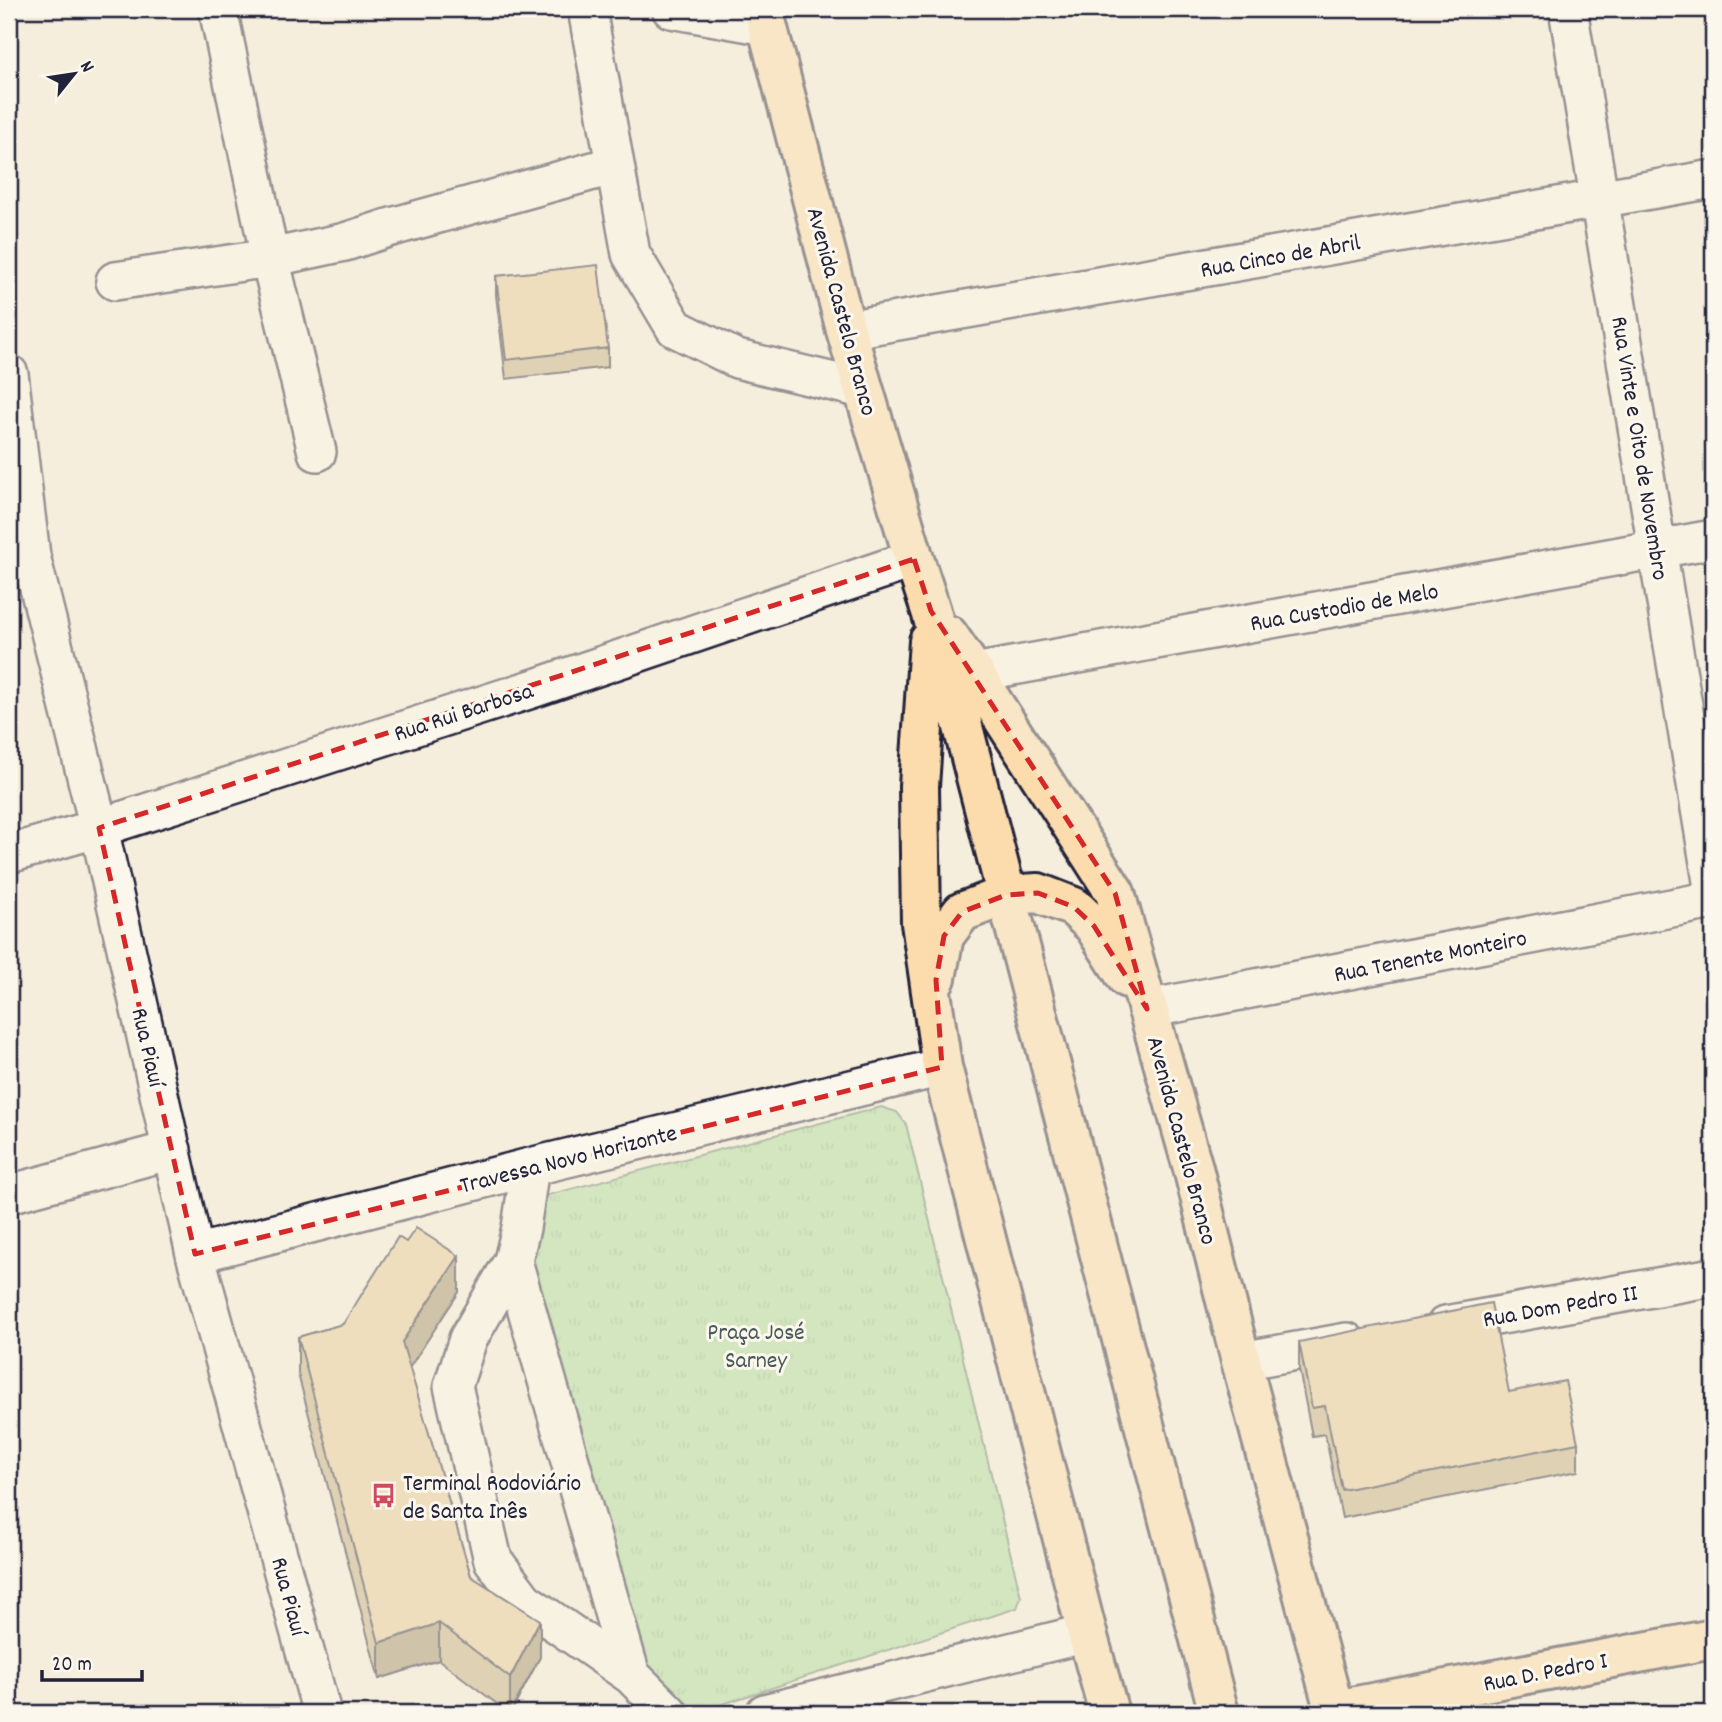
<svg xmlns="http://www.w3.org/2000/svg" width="1722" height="1722" font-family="Dekko,sans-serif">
<defs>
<pattern id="park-tufts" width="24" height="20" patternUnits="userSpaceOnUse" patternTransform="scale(1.75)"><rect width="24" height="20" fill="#a8db9d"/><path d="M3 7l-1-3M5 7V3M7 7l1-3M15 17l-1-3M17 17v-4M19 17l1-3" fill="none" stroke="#90bc88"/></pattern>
</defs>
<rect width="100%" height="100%" fill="#f6eedc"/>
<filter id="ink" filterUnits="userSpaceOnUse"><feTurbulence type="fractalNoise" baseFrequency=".0143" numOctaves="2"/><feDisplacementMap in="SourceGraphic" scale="14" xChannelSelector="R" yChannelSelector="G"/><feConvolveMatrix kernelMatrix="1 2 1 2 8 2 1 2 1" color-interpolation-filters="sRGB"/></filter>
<g filter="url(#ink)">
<path fill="url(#park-tufts)" stroke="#657e6c" stroke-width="2" d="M881 1107 897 1112 906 1124 1021 1597 1017 1608 695 1713H680L673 1710 636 1648 533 1281 531 1249 544 1202 548 1195Z"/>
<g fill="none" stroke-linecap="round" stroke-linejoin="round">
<defs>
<path id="minor" d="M587 9 631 254 675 328 737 359 863 389
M671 9 767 26
M1568 9 1713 887
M115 281 270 258 218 9
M846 330 1713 179
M9 374 31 556 99 828 195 1254 322 1713
M317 452 270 258 345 242 388 228 615 165
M974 673 1713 539
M9 854 99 828 535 688 914 559
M1147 1009 1713 900
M530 1167 521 1228 513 1261 468 1339 453 1386 493 1560 524 1601 631 1675 669 1713
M9 1194 172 1150
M195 1254 530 1167 942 1067
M513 1261 631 1675
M1446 1325 1713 1277
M1241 1361 1347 1342
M765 1713 1087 1633"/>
<path id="major" d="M763 9 846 330 914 559 931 611 963 727 1219 1713
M948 635 974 673 1115 893 1193 1168 1241 1361 1335 1713
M929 641 919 786 921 923 942 1067 1087 1633 1109 1713
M936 978 944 936 962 912 1006 895 1038 893 1074 907 1094 926 1127 978
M1335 1710 1713 1639"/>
</defs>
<use href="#minor" stroke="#22223b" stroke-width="42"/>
<use href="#major" stroke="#22223b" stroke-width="44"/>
<use href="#minor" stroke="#fbf7ec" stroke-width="37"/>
<use href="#major" stroke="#fcdcac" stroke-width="38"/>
</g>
<path fill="#c4af84" stroke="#22223b" stroke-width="2" d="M496 276 608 348V367L506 379 496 295Z
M406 1242 459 1292 409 1367 471 1576 540 1657 511 1713H509L439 1660 379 1679 298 1374V1337L343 1324Z
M1299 1342 1509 1392 1578 1443V1471L1342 1518 1325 1434 1312 1436 1299 1369Z"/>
<path fill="#a08e6c" stroke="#22223b" stroke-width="2" d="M459 1256V1292L402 1379V1342Z
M540 1620V1657L510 1713V1678Z
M439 1623V1660L379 1679V1643Z"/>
<path fill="#e4cb9a" stroke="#22223b" stroke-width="2" d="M598 265 608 348 506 360 496 276Z
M416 1228 459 1256 402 1342 471 1576 540 1620 510 1678 439 1623 379 1643 298 1337 343 1324 398 1237 406 1242Z
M1491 1303 1509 1392 1565 1381 1578 1443 1342 1490 1325 1406 1312 1408 1299 1342Z"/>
</g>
<path d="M0 0H1722V1722H0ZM914 559 931 611 1115 893 1147 1009 1094 926 1074 907 1038 893 1006 895 962 912 944 936 936 980 942 1067 195 1254 99 828Z" fill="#f6eedc" fill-opacity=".55" fill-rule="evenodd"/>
<path fill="none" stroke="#d62828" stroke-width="5" stroke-dasharray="14 9" stroke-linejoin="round" d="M914 559 931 611 1115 893 1147 1009 1094 926 1074 907 1038 893 1006 895 962 912 944 936 936 980 942 1067 195 1254 99 828Z"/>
<defs>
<symbol id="bus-bare" viewBox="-9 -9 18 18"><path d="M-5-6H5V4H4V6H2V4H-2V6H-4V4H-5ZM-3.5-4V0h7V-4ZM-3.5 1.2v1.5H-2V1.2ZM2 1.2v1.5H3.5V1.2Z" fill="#d1495b" stroke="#fbf7ec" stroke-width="2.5" paint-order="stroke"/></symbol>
</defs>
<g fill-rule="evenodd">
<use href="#bus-bare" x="366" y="1478" width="35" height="35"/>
</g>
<g text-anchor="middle" stroke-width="6" stroke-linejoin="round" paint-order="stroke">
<g font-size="24" fill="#22223b" stroke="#fbf7ec">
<text transform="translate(1280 255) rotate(-10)" y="8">Rua Cinco de Abril</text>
<text transform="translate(843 311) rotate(75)" y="8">Avenida Castelo Branco</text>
<text transform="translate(1641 448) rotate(81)" y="8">Rua Vinte e Oito de Novembro</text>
<text transform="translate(1344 606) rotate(-10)" y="8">Rua Custodio de Melo</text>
<text transform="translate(463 711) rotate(-18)" y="8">Rua Rui Barbosa</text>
<text transform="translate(1430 955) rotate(-11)" y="8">Rua Tenente Monteiro</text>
<text transform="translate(149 1047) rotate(77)" y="8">Rua Piauí</text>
<text transform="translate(1183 1140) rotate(75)" y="8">Avenida Castelo Branco</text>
<text transform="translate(568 1158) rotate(-14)" y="8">Travessa Novo Horizonte</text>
<text transform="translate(1560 1305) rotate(-10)" y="8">Rua Dom Pedro II</text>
<text transform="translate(290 1596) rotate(75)" y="8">Rua Piauí</text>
<text transform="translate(1545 1671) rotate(-11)" y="8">Rua D. Pedro I</text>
</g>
<g font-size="24" fill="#4a5a58" stroke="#fbf7ec">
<text x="756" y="1339">Praça José<tspan x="756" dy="28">Sarney</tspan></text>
</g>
<g font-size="24" fill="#22223b" stroke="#fbf7ec" text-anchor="start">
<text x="403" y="1490">Terminal Rodoviário<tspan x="403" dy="28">de Santa Inês</tspan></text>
</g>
</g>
<rect width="1722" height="1722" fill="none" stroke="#fbf7ec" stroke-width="35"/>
<rect x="18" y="18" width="1687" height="1687" fill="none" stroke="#22223b" stroke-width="2.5" filter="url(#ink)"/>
<g transform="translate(74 74) rotate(60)" stroke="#fbf7ec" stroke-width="5" paint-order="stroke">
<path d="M0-5L12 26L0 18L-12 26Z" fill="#22223b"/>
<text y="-10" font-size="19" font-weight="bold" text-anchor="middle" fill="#22223b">N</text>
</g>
<path d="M42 1670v10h100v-10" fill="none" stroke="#22223b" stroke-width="3.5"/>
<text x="52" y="1670" font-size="21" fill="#22223b" stroke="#fbf7ec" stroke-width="5" paint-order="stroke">20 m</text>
</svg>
